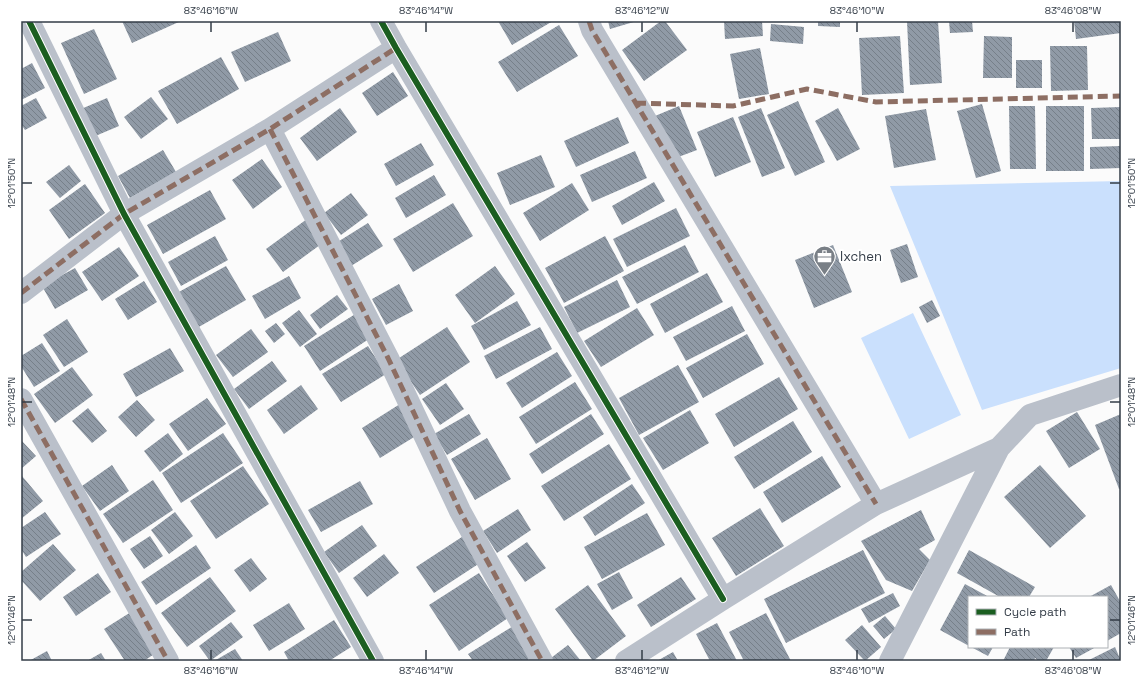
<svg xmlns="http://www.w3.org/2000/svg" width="1142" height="682" font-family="'Space Grotesk',sans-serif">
<defs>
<pattern id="building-back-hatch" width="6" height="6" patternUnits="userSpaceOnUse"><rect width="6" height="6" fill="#909aa6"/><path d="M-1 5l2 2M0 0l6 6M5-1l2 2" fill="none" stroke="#767f89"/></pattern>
</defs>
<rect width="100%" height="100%" fill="#fbfbfb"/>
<path fill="#cae0fd" d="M1121 181V368L982 410 890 186Z
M913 313 961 415 909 439 861 338Z"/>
<path fill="url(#building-back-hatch)" d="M122 21H181L132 43Z
M498 21H553L512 45Z
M608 21H637L610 29Z
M661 21H665L687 50 644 81 622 50Z
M724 21H762L763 36 725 39Z
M818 21H840V27L818 26Z
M907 21H938L942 83 910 85Z
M949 21H972L973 32 950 33Z
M1074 21H1121V33L1076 39Z
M771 24 804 27 803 44 770 41Z
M559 25 578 56 517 92 498 62Z
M94 29 117 79 84 94 61 43Z
M278 32 291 61 245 82 231 52Z
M900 36 904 93 862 95 859 38Z
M984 36 1012 37V78H983Z
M1050 46H1087L1088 90 1051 91Z
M760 48 769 94 739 99 730 54Z
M221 57 239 89 177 124 158 91Z
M1016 60H1042V88H1016Z
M32 63 45 88 21 100V69Z
M393 72 408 96 377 116 362 93Z
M151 97 168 119 141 139 124 117Z
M36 98 47 118 25 130 21 124V106Z
M107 98 119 126 93 137 81 109Z
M798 101 825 162 795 176 767 115Z
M982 104 1001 171 976 178 957 111Z
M679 106 697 150 673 159 655 116Z
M1009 106H1035L1036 169H1010Z
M1046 106H1084V171H1046Z
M1121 107V139H1092L1091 108Z
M340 108 357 132 317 161 300 138Z
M761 108 785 168 762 177 738 117Z
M838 108 860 149 837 161 815 121Z
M926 109 936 160 894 168 885 116Z
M618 117 629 143 576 167 564 141Z
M733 117 751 162 715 177 697 132Z
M421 143 434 165 396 186 384 164Z
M1121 146V168L1090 169V147Z
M163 150 176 172 130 198 118 176Z
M635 151 647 178 592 202 580 175Z
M541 155 555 187 510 205 497 173Z
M262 159 282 187 253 209 232 180Z
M69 165 81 181 60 198 46 182Z
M434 175 446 195 406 218 395 198Z
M654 182 665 201 622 225 612 206Z
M572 183 589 210 540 241 523 213Z
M85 184 105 213 69 239 49 210Z
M210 190 226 219 163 254 147 225Z
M351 193 368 215 341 235 324 213Z
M453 203 473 236 413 272 393 239Z
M676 208 690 236 627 267 613 239Z
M307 219 324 242 283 272 266 249Z
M368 223 383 246 351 266 336 243Z
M215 236 228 260 181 286 168 262Z
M605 236 624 271 564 303 545 268Z
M907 244 918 277 901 283 890 250Z
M685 245 699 272 637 304 622 277Z
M833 245 852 292 814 308 795 260Z
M119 247 139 276 102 301 82 272Z
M226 266 246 300 197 328 177 293Z
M495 266 515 294 475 323 455 295Z
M75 268 88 290 55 309 42 286Z
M707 273 723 302 665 333 650 304Z
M289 276 301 298 265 319 252 296Z
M617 280 630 307 577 333 564 307Z
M144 281 157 302 128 320 115 299Z
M399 284 413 311 386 325 372 299Z
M337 295 348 309 320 329 310 315Z
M932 300 940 316 927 323 919 307Z
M517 301 531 325 484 350 471 326Z
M732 306 745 331 686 361 673 337Z
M637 308 654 335 601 367 584 341Z
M299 310 317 334 300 347 282 323Z
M357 313 372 337 320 371 304 346Z
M67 319 88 352 64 367 43 335Z
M276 323 285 334 274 343 265 331Z
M447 327 470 362 420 395 396 360Z
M540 327 552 349 496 379 484 356Z
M251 329 268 352 233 377 216 355Z
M747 334 764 364 703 398 686 368Z
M42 343 60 371 34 387 21 366V356Z
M368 346 386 374 341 402 322 374Z
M170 348 184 371 136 397 123 374Z
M557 352 572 376 522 408 506 383Z
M272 361 287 381 249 409 234 389Z
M678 365 699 402 639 435 619 398Z
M72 367 93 395 55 423 34 394Z
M779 377 798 409 734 447 715 414Z
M575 382 592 409 536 444 519 417Z
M446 383 464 409 440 425 422 399Z
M301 385 318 409 284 434 267 410Z
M207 398 226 424 188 451 169 424Z
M137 400 155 420 136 437 118 417Z
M400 404 419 434 380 458 362 428Z
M88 408 107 431 92 443 72 421Z
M690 410 709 443 663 470 643 438Z
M1077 412 1100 449 1069 468 1046 431Z
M469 414 481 434 447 455 434 434Z
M591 414 604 434 542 474 529 454Z
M1121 414V488L1119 489 1095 425Z
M793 421 812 452 754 489 734 457Z
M168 433 183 454 160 472 144 451Z
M223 433 243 463 181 503 162 473Z
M487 438 511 479 475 500 451 459Z
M21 440 36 456 21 469Z
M609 444 631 479 564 521 541 486Z
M822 456 841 487 782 523 763 492Z
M112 465 129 491 100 511 82 486Z
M1040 465 1086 516 1050 548 1004 497Z
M243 466 269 504 216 539 190 501Z
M22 476 43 501 21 519V477Z
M153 480 173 510 123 543 103 514Z
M360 481 373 504 321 532 308 510Z
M632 484 645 503 595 536 583 517Z
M760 508 784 546 736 576 712 538Z
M518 509 531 530 497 553 483 531Z
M921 510 935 540 919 549 930 560 912 591 886 580 861 541Z
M45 512 61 534 26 557 21 549V528Z
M175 512 193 536 169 554 151 530Z
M647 513 665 545 602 579 584 547Z
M362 525 377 546 339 573 324 552Z
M468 533 486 559 434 593 416 567Z
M150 536 163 556 144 569 130 549Z
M527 542 546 568 525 582 507 556Z
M53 544 76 570 40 601 21 580V572Z
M196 545 211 568 156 605 141 582Z
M863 550 885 593 786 643 764 599Z
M969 550 1035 587 1029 597H1000L957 573Z
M384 554 399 573 367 597 353 578Z
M251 558 267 579 250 592 234 570Z
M619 572 633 598 612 610 597 584Z
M98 573 111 592 76 616 63 597Z
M479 573 508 618 459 651 429 605Z
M210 577 236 611 187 647 161 613Z
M681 577 696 599 651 627 637 605Z
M965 584 989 597H969V646L940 630Z
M588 585 626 636 593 661 555 609Z
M1111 585 1121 603V633L1107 641V597H1089Z
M893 593 900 606 869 623 861 609Z
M289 603 305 629 269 651 253 625Z
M131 612 157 652 144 661H125L104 629Z
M766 613 791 661H744L729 632Z
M885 616 896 629 884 639 873 626Z
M334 620 351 647 329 661H289L284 652Z
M231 622 243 637 210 661 199 646Z
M717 623 737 661H710L696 634Z
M515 625 535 655 526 661H473L468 654Z
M862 625 881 647 865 661 845 640Z
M568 645 581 661H547Z
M971 647H993L988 656Z
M1010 647H1054L1046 661H1039L1035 658 1034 661H1003Z
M1069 647H1096L1076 658Z
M1115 647 1121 661H1087Z
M235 649 243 661H214Z
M47 651 52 661H29Z
M673 652 678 661H657Z
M101 653 106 661H87Z"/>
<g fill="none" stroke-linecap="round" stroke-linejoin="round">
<path stroke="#bac0ca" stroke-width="22" d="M29 21 124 214 373 661
M381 21 396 48 723 599
M589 21 592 30 876 504
M270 129 388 358 460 511 542 661
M21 293 124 214 270 129 396 48
M21 399 168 661
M626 661 723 599 876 504 999 448
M890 661 999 448 1030 415 1121 385"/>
<path stroke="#8d6e63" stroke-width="5" stroke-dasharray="10 5" stroke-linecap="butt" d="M589 21 592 30 876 504
M636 103 733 106 807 89 876 102 1121 96
M270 129 388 358 460 511 542 661
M21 293 124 214 270 129 396 48
M21 399 168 661"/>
<defs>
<path id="cycleway" d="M29 21 124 214 373 661
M381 21 396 48 723 599"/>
</defs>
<use href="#cycleway" stroke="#fff" stroke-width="8"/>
<use href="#cycleway" stroke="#1b5e20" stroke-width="6"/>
</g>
<path fill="none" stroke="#333c47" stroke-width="1.5" d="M211 22V32M426 22V32M642 22V32M857 22V32M1073 22V32M22 183H32M1110 183H1120M22 402H32M1110 402H1120M22 620H32M1110 620H1120M211 650V660M426 650V660M642 650V660M857 650V660M1073 650V660"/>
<defs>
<symbol id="office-pin" viewBox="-11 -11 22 30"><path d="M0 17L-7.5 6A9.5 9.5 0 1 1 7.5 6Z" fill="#797f86" stroke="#fff"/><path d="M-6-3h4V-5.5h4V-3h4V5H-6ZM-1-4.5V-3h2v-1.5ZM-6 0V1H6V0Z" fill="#fff"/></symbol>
</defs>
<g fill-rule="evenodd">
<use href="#office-pin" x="812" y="244" width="25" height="34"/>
</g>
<g text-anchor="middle" stroke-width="4" stroke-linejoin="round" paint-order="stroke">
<g font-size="13" fill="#333c47" stroke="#fff" text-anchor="start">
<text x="840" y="261">Ixchen</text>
</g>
</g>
<rect width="1142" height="682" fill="none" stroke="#ffffff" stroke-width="44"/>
<rect x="968" y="596" width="140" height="52" fill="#ffffff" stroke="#adb1b5"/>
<rect x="976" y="609" width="20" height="6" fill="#1b5e20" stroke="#adb1b5"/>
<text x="1004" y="616" font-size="12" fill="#333c47">Cycle path</text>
<rect x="976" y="629" width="20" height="6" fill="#8d6e63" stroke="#adb1b5"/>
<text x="1004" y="636" font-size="12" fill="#333c47">Path</text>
<rect x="22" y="22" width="1098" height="638" fill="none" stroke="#333c47" stroke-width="1.5"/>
<g font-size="10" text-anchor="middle" fill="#333c47">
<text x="211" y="14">83°46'16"W</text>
<text x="426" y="14">83°46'14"W</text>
<text x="642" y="14">83°46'12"W</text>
<text x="857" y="14">83°46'10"W</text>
<text x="1073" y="14">83°46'08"W</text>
<text transform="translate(11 183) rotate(-90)" y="4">12°01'50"N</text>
<text transform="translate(1131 183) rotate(-90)" y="4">12°01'50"N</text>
<text transform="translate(11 402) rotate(-90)" y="4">12°01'48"N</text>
<text transform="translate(1131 402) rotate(-90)" y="4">12°01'48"N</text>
<text transform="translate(11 620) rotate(-90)" y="4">12°01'46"N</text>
<text transform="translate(1131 620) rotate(-90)" y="4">12°01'46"N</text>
<text x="211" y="674">83°46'16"W</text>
<text x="426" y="674">83°46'14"W</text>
<text x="642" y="674">83°46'12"W</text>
<text x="857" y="674">83°46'10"W</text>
<text x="1073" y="674">83°46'08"W</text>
</g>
</svg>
